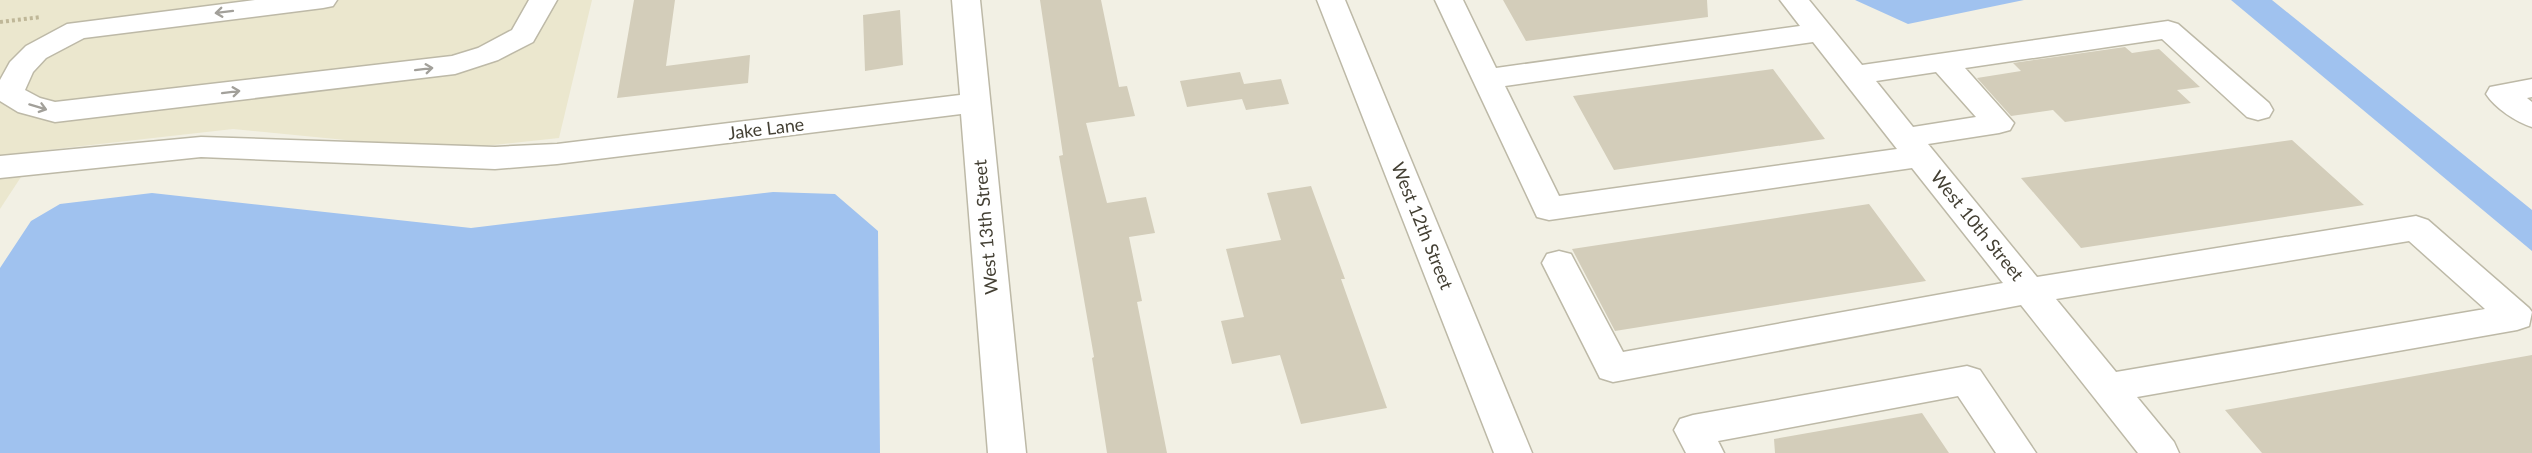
<svg xmlns="http://www.w3.org/2000/svg" width="2532" height="453" font-family="Lato,sans-serif">
<rect width="100%" height="100%" fill="#f2f0e4"/>
<path fill="#ebe7ce" d="M0 0H592L559 138 447 150 233 129 38 151 0 209Z"/>
<path fill="#a0c2ef" d="M1855 0H2024L1908 24Z
M2231 0H2272L2532 210V251Z
M773 192 835 194 878 231 880 453H0V268L31 221 60 204 152 193 471 228Z"/>
<path fill="#d3cdba" d="M634 0H675L666 66 750 55 748 83 617 98Z
M1040 0H1101L1119 87 1127 86 1135 116 1086 123 1107 203 1146 197 1155 233 1129 237 1142 301 1137 302 1167 453H1107L1092 358 1094 357 1059 156 1063 155Z
M1503 0H1707L1708 17 1526 41Z
M900 10 903 65 865 71 863 15Z
M2125 47 2132 53 2159 49 2200 87 2177 90 2191 103 2065 122 2053 110 2011 116 1977 78 2021 71 2013 63Z
M1773 69 1825 139 1614 170 1573 96Z
M1240 72 1244 84 1281 79 1289 104 1246 110 1242 99 1187 107 1180 81Z
M2292 140 2364 205 2081 248 2021 178Z
M1311 186 1345 279H1341L1387 408 1301 424 1280 355 1232 364 1221 321 1244 317 1226 249 1281 240 1267 193Z
M1869 204 1926 281 1615 331 1572 249Z
M2532 355V453H2262L2225 410Z
M1922 413 1949 453H1775L1774 439Z"/>
<g fill="none" stroke-linecap="round" stroke-linejoin="round">
<defs>
<path id="minor" d="M255 0H337L333 6 323 8 84 38 46 58 33 72 25 90 40 98 55 102 452 56 478 48 512 30 529 0H557L533 42 498 60 455 74 55 122 18 112 0 101V80L10 62 26 46 67 24Z
M952 0H980L1026 453H988L961 114 557 164 495 169 201 157 0 178V156L201 137 495 147 557 144 960 95Z
M1317 0H1345L1532 453H1494Z
M1435 0H1463L1496 68 1800 26 1780 0H1809L1862 65 2168 21 2178 24 2269 103 2273 110 2269 117 2258 120 2247 117 2162 39 1965 68 2014 123 2010 130 1999 133 1928 144 2037 277 2416 216 2428 220 2529 308 2532 312 2529 326 2517 330 2137 397 2174 442 2179 453H2138L2021 305 1613 382 1600 378 1595 368 1542 263 1547 254 1559 251 1571 254 1623 352 2003 283 1912 168 1549 220 1537 217ZM1813 42 1897 149 1559 196 1505 86ZM1936 72 1976 117 1913 127 1876 81ZM2409 241 2485 309 2116 372 2056 299Z
M2532 79V97L2527 98 2532 102V127C2516 122 2495 108 2486 94L2490 87Z
M1967 366 1980 370 2036 453H1996L1958 396 1718 441 1724 453H1686L1674 430 1680 419 1693 415Z"/>
</defs>
<use href="#minor" stroke="#bdb9a7" stroke-width="3"/>
<path stroke="#bfb798" stroke-width="4" stroke-dasharray="3 3" stroke-linecap="butt" d="M0 22 41 17"/>
<use href="#minor" fill="#fff" fill-rule="evenodd"/>
</g>
<defs><path id="oneway-shaft" d="M-6 0H5M1.5-3L5.5 0L1.5 3" fill="none" stroke-width="1.6" stroke-linecap="round" stroke-linejoin="round" transform="scale(1.5)"/></defs>
<g stroke="#a2a09a">
<use href="#oneway-shaft" transform="translate(224 12) rotate(173)"/>
<use href="#oneway-shaft" transform="translate(424 69) rotate(-7)"/>
<use href="#oneway-shaft" transform="translate(231 92) rotate(-7)"/>
<use href="#oneway-shaft" transform="translate(38 107) rotate(17)"/>
</g>
<g text-anchor="middle" stroke-width="6" stroke-linejoin="round" paint-order="stroke">
<g font-size="18" fill="#444034" stroke="#fff">
<text transform="translate(766 129) rotate(-7)" y="6">Jake Lane</text>
<text transform="translate(1422 226) rotate(68)" y="6">West 12th Street</text>
<text transform="translate(1977 226) rotate(51)" y="6">West 10th Street</text>
<text transform="translate(986 227) rotate(-95)" y="6">West 13th Street</text>
</g>
</g>
</svg>
